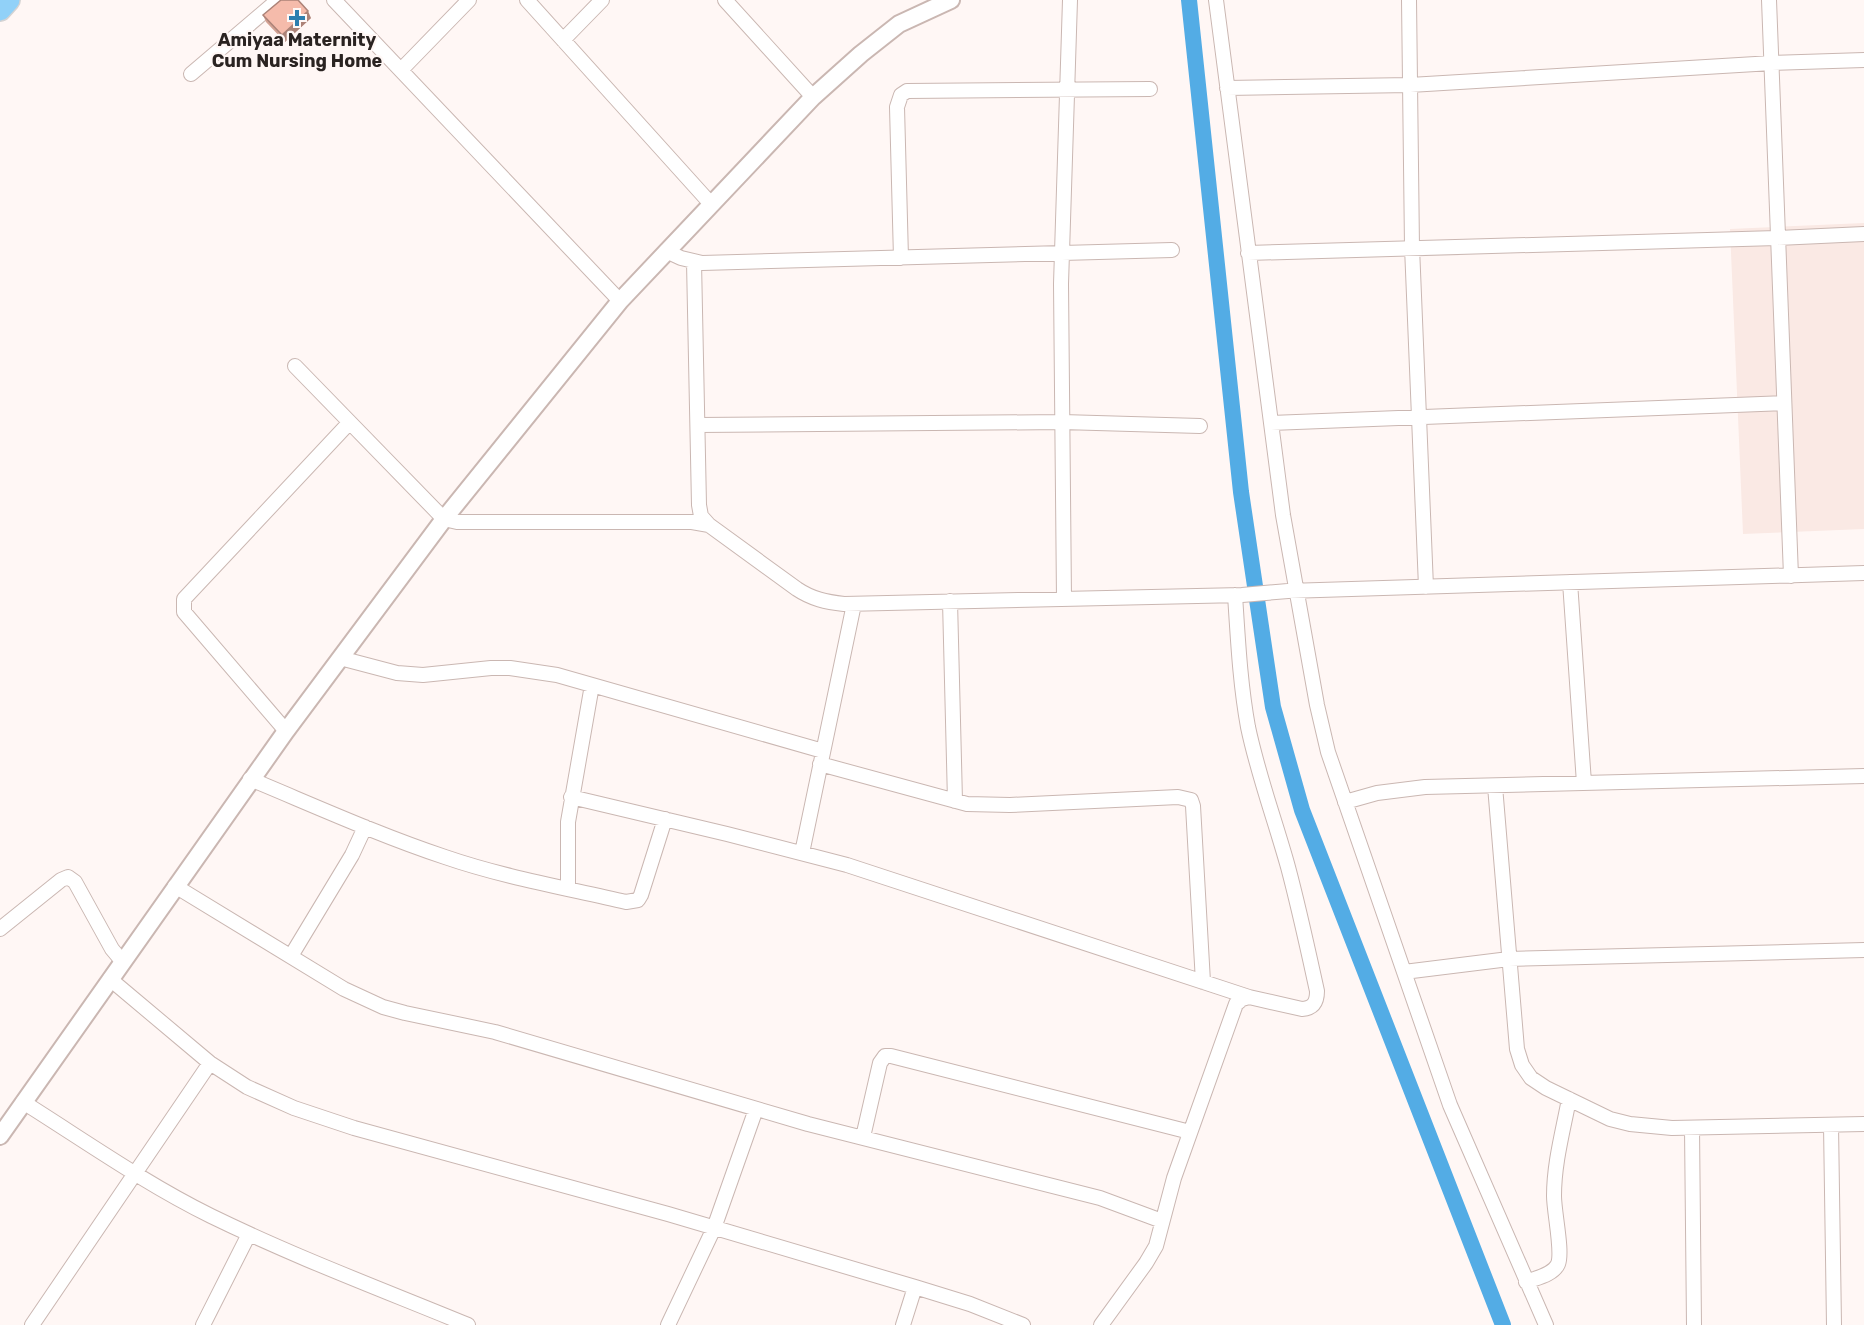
<svg xmlns="http://www.w3.org/2000/svg" width="1864" height="1325" font-family="Rubik,sans-serif">
<rect width="100%" height="100%" fill="#fff7f5"/>
<path fill="#fae9e4" d="M1864 223V529L1743 534 1730 229Z"/>
<g fill="none" stroke-linecap="round" stroke-linejoin="round">
<path stroke="#53ace5" stroke-width="16" d="M1189 0 1241 492 1273 707 1302 810 1503 1325"/>
<defs>
<path id="minor" d="M334 0 620 301
M527 0 711 204
M725 0 813 97
M1216 0 1283 515 1317 705 1328 752 1450 1105 1546 1325
M1409 0 1412 247 1426 587
M1769 0 1791 576
M563 40 602 0
M401 70 469 0
M191 74 278 0
M1227 88 1410 85 1772 63 1864 60
M666 251 681 258 702 263 1172 250
M1248 253 1777 238 1864 234
M901 258 897 107 901 95 907 91 1150 89
M694 262 699 505 701 516 709 525 797 589C812 599 826 602 844 604L1242 595 1288 591 1864 573
M295 366 444 519 457 522H692L709 525
M1271 423 1784 403
M698 425 1062 422 1200 426
M1570 582 1584 783
M1064 599 1061 284 1070 0
M950 601 955 801
M340 658 397 673 423 675 491 668H510L557 675 823 751
M286 731 184 612V599L349 423
M820 764 967 804 1010 805 1178 797 1191 800 1193 806 1203 982
M250 779C315 806 379 835 445 857 503 877 566 888 626 902L638 900 641 895 665 819
M1495 786 1517 1049 1522 1065 1531 1078 1546 1088 1610 1119 1630 1124 1672 1128 1864 1124
M571 797 727 834 847 865 1249 997
M1345 802 1377 793 1425 787 1864 776
M802 853 854 604
M175 886 344 989 383 1007 405 1013 495 1032 808 1124 1100 1198 1162 1221
M568 889V822L592 685
M0 929 61 880 68 877 75 882 112 949 122 961
M291 956 352 855 365 827
M1404 972 1509 959 1864 950
M110 979 210 1063 247 1087 294 1108 354 1128 668 1214 915 1287 970 1304 1023 1325
M23 1102C85 1141 146 1184 211 1216 295 1257 383 1290 468 1325
M1831 1125 1834 1325
M1692 1128 1694 1325
M863 1137 880 1063 885 1056H891L1190 1132
M1526 1282C1536 1278 1553 1275 1558 1264 1563 1252 1554 1212 1554 1196 1554 1163 1563 1131 1569 1099
M32 1325 210 1063
M203 1325 249 1234
M668 1325 714 1228 756 1109
M903 1325 915 1287
M1101 1325 1146 1263 1156 1246 1174 1178 1236 1004 1242 999 1249 997 1302 1009C1314 1008 1317 1002 1317 991 1308 950 1299 908 1288 867 1275 820 1258 775 1248 727 1240 683 1238 640 1235 595"/>
<path id="tertiary" d="M0 1136 286 731 444 519 620 301 813 97 861 54 899 24 951 0"/>
<path id="primary" d="M0 10 9 0"/>
</defs>
<use href="#minor" stroke="#cab7b2" stroke-width="16"/>
<use href="#tertiary" stroke="#cab7b2" stroke-width="20"/>
<use href="#primary" stroke="#d4d3d3" stroke-width="24"/>
<use href="#minor" stroke="#fff" stroke-width="14"/>
<use href="#tertiary" stroke="#fff" stroke-width="16"/>
<use href="#primary" stroke="#91d1f8" stroke-width="21"/>
</g>
<path fill="#d3a193" d="M263 15 311 18 285 42 266 22Z"/>
<path fill="#ac8378" d="M308 11 311 18 285 42 282 35Z"/>
<path fill="#f5bbab" stroke="#ac8378" stroke-width="1.5" d="M281 0H298L308 11 282 35 263 15Z"/>
<path fill="#2d7eaf" stroke="#fff7f5" stroke-width="2" d="M294 9h6v6h6v6h-6v6h-6v-6h-6v-6h6z"/>
<g text-anchor="middle" stroke-width="4.5" stroke-linejoin="round" paint-order="stroke">
<g font-size="18" font-weight="bold" fill="#2a2321" stroke="#fff7f5">
<text x="297" y="46">Amiyaa Maternity<tspan x="297" dy="21">Cum Nursing Home</tspan></text>
</g>
</g>
</svg>
